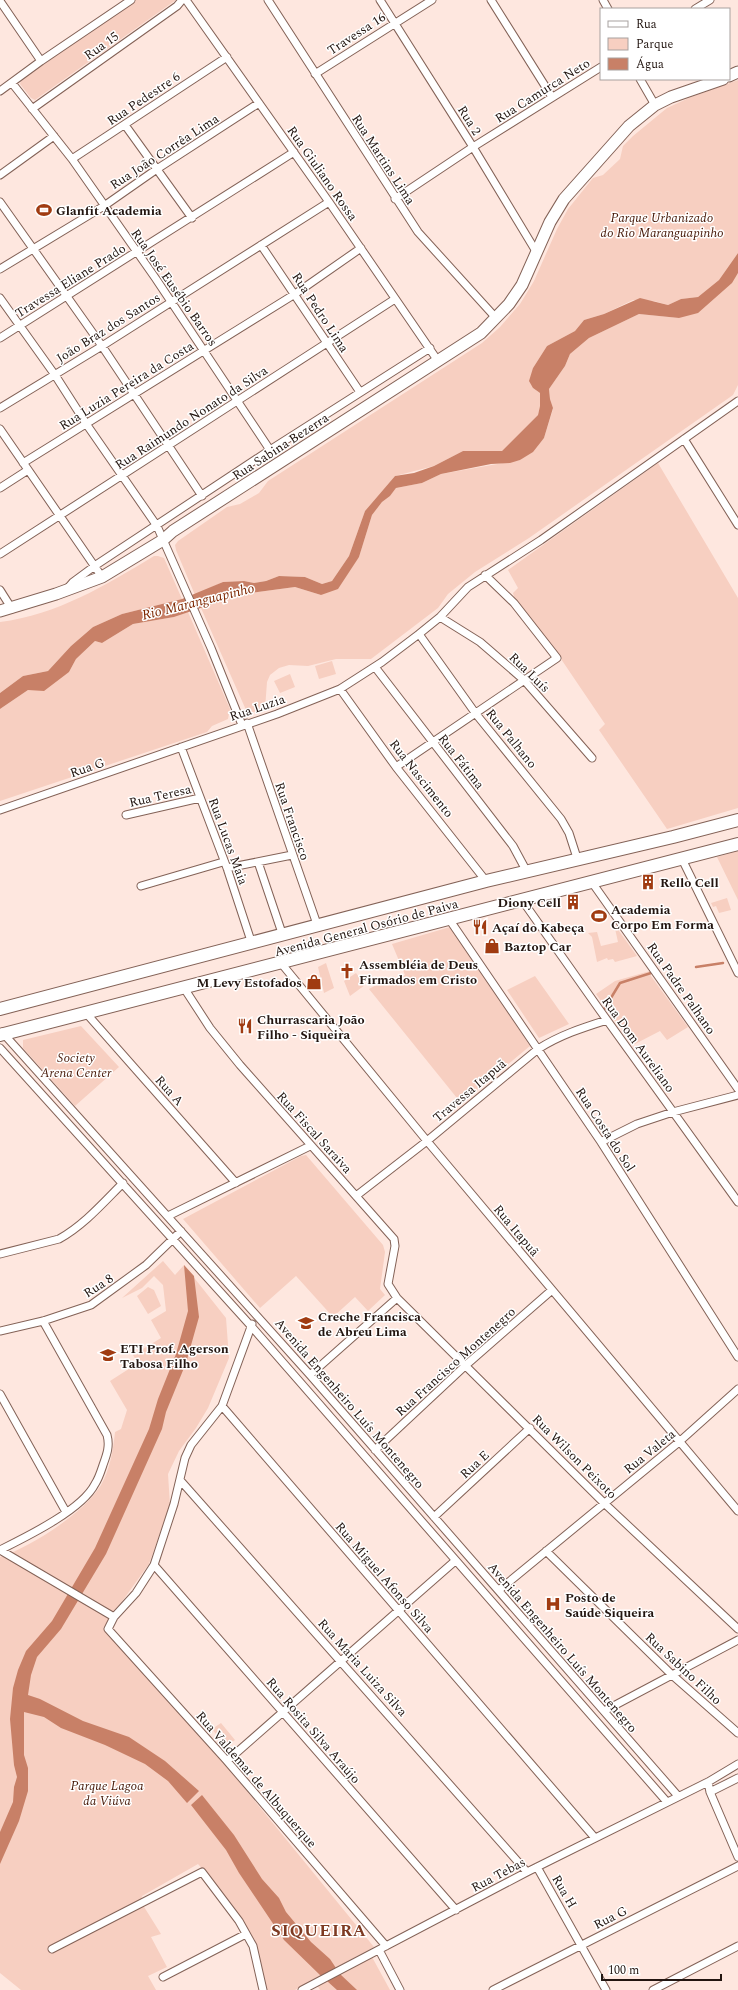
<svg xmlns="http://www.w3.org/2000/svg" width="738" height="1990" font-family="Spectral,serif">
<rect width="100%" height="100%" fill="#fee7df"/>
<path fill="#f7cfc1" d="M135 0H176L42 95 35 100 31 98 20 84 21 80Z
M738 80V253L719 280 698 297 681 299 668 305 654 301 633 300 604 314 584 320 575 331 547 346 533 368V388L540 393V406L538 415 502 451H463L434 466 395 476 365 511 349 556 332 581 322 584 305 577 279 576 266 581 254 583 244 581 223 582 195 595 176 550 175 545 178 541 227 507 240 504 259 493 268 481 482 343 500 327 520 304 534 281 557 229 568 209 593 178 603 175 620 159 623 146 633 136 667 108 691 97Z
M738 273V385L733 395 529 538 475 572 448 594 438 608 371 659H336L308 666 289 665 279 668 270 675 267 682 265 709 252 713 246 710 201 608 242 594 295 587 321 595 359 557 372 515 382 502 390 496 396 488 422 483 441 474 520 460 544 438 553 409 550 399 549 389 565 366 570 354 589 338 639 314 679 318 731 283Z
M658 463 738 598V808L667 829 599 730 605 724 559 656 516 604 513 593 518 588 508 570Z
M154 556H158L164 558 182 599 122 614 93 627 71 646 48 671 23 676 0 693V622C57 615 106 585 154 556Z
M188 612 230 709 228 719 212 726 207 732 0 801V709L28 690 69 672 76 659 95 641 102 643 133 624 174 617Z
M332 661 336 674 319 679 315 666Z
M290 674 295 687 280 693 274 681Z
M738 851V900L717 857Z
M727 898 731 910 719 913 716 906 713 907 711 903Z
M614 924 637 956 615 962 613 959 608 960 607 958 597 962 592 937 588 933 597 932 601 946 618 942Z
M450 927 530 1046 461 1103 369 989 393 976 395 980 405 975 392 944Z
M326 963 334 988 324 993 318 967Z
M650 971 651 976 688 1027 667 1040 660 1031 633 1045 596 994 615 981Z
M356 973 365 985 350 996 344 981Z
M535 976 569 1024 539 1038 507 990Z
M81 1026 119 1067 75 1106 23 1048V1040Z
M306 1155 383 1245 385 1252 380 1289 385 1295 368 1311 355 1297 333 1317 296 1276 260 1308 183 1219 301 1156Z
M163 1261 175 1275 184 1265 226 1318 229 1358 208 1408 196 1428 179 1451 168 1474 170 1505 149 1564 103 1628 219 1757 374 1947 295 1990H265L256 1952 206 1873 198 1864 142 1896 141 1902 161 1934 151 1937 167 1967 148 1976 156 1990H21L0 1973V1557C31 1547 84 1513 101 1485 110 1469 113 1451 115 1432L121 1429 127 1410 110 1381 138 1363 133 1355 161 1338 151 1320 166 1311 163 1285 154 1276 142 1288 122 1298Z
M148 1287 154 1290 161 1306 148 1314 137 1296Z
M221 1723 235 1740 228 1745 224 1744 212 1729Z
M372 1957 390 1990H320L317 1985Z"/>
<path fill="#c88067" d="M738 253V273L732 283 698 313 679 318 639 314 589 338 570 354 565 366 549 389 550 399 553 408 544 438 533 452 520 460 510 463 491 464 441 474 422 483 396 488 390 496 382 502 372 515 359 557 338 589 321 595 295 587 242 594 174 617 133 624 102 643 95 641 76 659 69 672 44 691 28 690 0 709V693L23 676 48 671 71 646 93 627 122 614 182 599 223 582 244 581 254 583 266 581 279 576 305 577 322 584 332 581 349 556 365 511 395 476 414 473 434 466 463 451H502L538 415 540 406V393L533 388 529 381 533 368 547 346 575 331 584 320 604 314 640 298 668 305 681 299 698 297 719 280Z
M184 1265 194 1276 199 1317 186 1363 166 1412 162 1429 106 1554 61 1629 37 1657 31 1675 28 1695 40 1699 83 1721 129 1737 165 1761 199 1791 187 1803 168 1781 145 1764 105 1745 61 1728 44 1717 24 1712V1755L28 1768V1791L19 1821 0 1864V1832L13 1802 14 1787 17 1777 14 1765 10 1719 13 1688 18 1670 26 1651 52 1621 95 1548 149 1429 158 1399 176 1354 188 1311Z
M202 1795 234 1835 262 1879 279 1898 286 1912 311 1942 330 1959 336 1968 321 1976 284 1940 239 1873 226 1850 191 1805Z
M340 1974 357 1990H337L327 1981Z"/>
<g fill="none" stroke-linecap="round" stroke-linejoin="round">
<path stroke="#c88067" stroke-width="2.5" d="M696 967 723 963
M603 1011 620 983 651 973"/>
<defs>
<path id="street" d="M186 0 329 202 438 361
M268 0 418 232 496 318
M380 0 473 147 537 253
M491 0 552 97
M603 0 608 9
M0 1 41 61
M695 9 710 0
M315 74 432 0
M640 79 655 105
M12 83 72 159 156 279 270 450
M0 91 41 61 131 0
M32 109 177 6 182 0
M125 125 192 218
M72 159 227 57
M0 175 54 136
M395 199 473 147 601 67
M0 202 102 346 202 496
M261 245 360 392
M0 269 104 206 157 169 259 103
M0 298 55 375 87 425 157 526 211 648 242 725
M0 338 294 152
M0 408 102 346 329 202
M0 429 102 577
M684 439 738 525
M23 463 295 294 361 248
M0 488 28 470
M0 554 395 299
M67 589 73 582 96 565 270 450 430 348
M0 590 12 609
M440 617 480 642 524 680 592 758
M419 634 476 714 561 819 569 833 578 861
M375 667 513 846 527 872
M340 689 396 767 486 881
M247 723 318 927
M181 747 227 868 252 944
M396 767 557 658 514 603 485 575
M0 810 277 714 340 689 382 662 419 634 440 617 468 587 541 540 738 401
M126 815 200 798
M682 859 738 973
M258 862 283 936
M227 868 292 855
M591 881 738 1089
M141 886 223 862
M522 900 599 1009 738 1202
M449 919 601 1142 738 1357
M281 963 427 1141 738 1511
M184 988 210 1028 240 1065 394 1239 395 1246 388 1284 397 1298 604 1503 738 1629
M86 1013 236 1183
M2 1032 310 1375 678 1796
M0 1048 251 1326 667 1802
M601 1142 637 1124 673 1112 738 1095
M356 1196 427 1141 538 1049C560 1035 582 1028 607 1020
M168 1216 310 1146
M0 1254 59 1239C84 1225 103 1203 123 1183
M252 1324 222 1406 191 1445 185 1458 174 1504 154 1565 136 1593 114 1617 108 1629 227 1761 386 1946
M0 1331 43 1321 91 1305 146 1265 181 1231
M310 1375 397 1298
M0 1394 66 1512
M222 1406 595 1838
M375 1450 466 1365 552 1290
M180 1480 527 1872
M434 1517 530 1428
M0 1550C26 1537 82 1510 95 1484 99 1478 101 1471 103 1465 107 1454 110 1446 107 1435L43 1321
M0 1550 114 1617
M546 1551 671 1674 738 1733
M154 1565 456 1910
M499 1590 679 1442 738 1389
M604 1711 738 1640
M227 1761 455 1561
M708 1782 710 1792 738 1857
M710 1792 738 1778
M537 1867 606 1990
M52 1949 202 1872 239 1921 253 1946 263 1990
M379 1950 400 1990
M163 1977 246 1934
M302 1990 527 1872 708 1782 738 1764
M493 1990 738 1866
M653 1990 738 1946"/>
<path id="secondary" d="M729 76 738 72
M0 611 56 594 102 577 163 540 173 531 481 333 509 304 522 285 550 222 564 199 629 126 655 105 671 97 723 79"/>
<path id="primary" d="M0 1009 486 881 673 837 738 820
M0 1035 738 844"/>
</defs>
<use href="#street" stroke="#836257" stroke-width="9"/>
<use href="#secondary" stroke="#836257" stroke-width="13"/>
<use href="#primary" stroke="#836257" stroke-width="14"/>
<use href="#street" stroke="#fff" stroke-width="7"/>
<use href="#secondary" stroke="#fff" stroke-width="11"/>
<use href="#primary" stroke="#fff" stroke-width="12"/>
</g>
<defs>
<symbol id="stadium-bare" viewBox="-9 -9 18 18"><path d="M0-5a6.5 5 0 1 0 0 10a6.5 5 0 1 0 0-10ZM-3.5-1.8h7v3.6h-7Z" fill="#a03b11" stroke="#fff" stroke-width="2.5" paint-order="stroke"/></symbol>
<symbol id="building-bare" viewBox="-9 -9 18 18"><path d="M-4-6H4V6H1V3H-1V6H-4ZM-2.5-4.3h1.7v1.8h-1.7ZM.8-4.3h1.7v1.8H.8ZM-2.5-1h1.7V.8h-1.7ZM.8-1h1.7V.8H.8Z" fill="#a03b11" stroke="#fff" stroke-width="2.5" paint-order="stroke"/></symbol>
<symbol id="restaurant-bare" viewBox="-9 -9 18 18"><path d="M-5-6h1v4h1v-4h1v4h1v-4h1v5L-1.5 .5V6h-2V.5L-5-1ZM5-6V6H3V1.5H1.5Q1.5-4 5-6Z" fill="#a03b11" stroke="#fff" stroke-width="2.5" paint-order="stroke"/></symbol>
<symbol id="shop-bare" viewBox="-9 -9 18 18"><path d="M-5-2.5h2.3a2.7 3.5 0 0 1 5.4 0H5L5.5 6h-11ZM-1.5-2.5h3a1.5 2.3 0 0 0-3 0Z" fill="#a03b11" stroke="#fff" stroke-width="2.5" paint-order="stroke"/></symbol>
<symbol id="church-bare" viewBox="-9 -9 18 18"><path d="M-1.2-6h2.4v3.5h3.3v2.4h-3.3V6h-2.4V-.1h-3.3v-2.4h3.3Z" fill="#a03b11" stroke="#fff" stroke-width="2.5" paint-order="stroke"/></symbol>
<symbol id="school-bare" viewBox="-9 -9 18 18"><path d="M0-5L7-2L0 1L-7-2ZM-4 1L0 2.5L4 1V4Q0 6-4 4Z" fill="#a03b11" stroke="#fff" stroke-width="2.5" paint-order="stroke"/></symbol>
<symbol id="hospital-bare" viewBox="-9 -9 18 18"><path d="M-5-5h3v3.5h4V-5h3V5h-3V1.5h-4V5h-3Z" fill="#a03b11" stroke="#fff" stroke-width="2.5" paint-order="stroke"/></symbol>
</defs>
<g fill-rule="evenodd">
<use href="#stadium-bare" x="33" y="199" width="22" height="22"/>
<use href="#building-bare" x="637" y="871" width="22" height="22"/>
<use href="#building-bare" x="562" y="891" width="22" height="22"/>
<use href="#stadium-bare" x="588" y="905" width="22" height="22"/>
<use href="#restaurant-bare" x="469" y="916" width="22" height="22"/>
<use href="#shop-bare" x="481" y="935" width="22" height="22"/>
<use href="#church-bare" x="336" y="960" width="22" height="22"/>
<use href="#shop-bare" x="303" y="971" width="22" height="22"/>
<use href="#restaurant-bare" x="234" y="1015" width="22" height="22"/>
<use href="#school-bare" x="295" y="1312" width="22" height="22"/>
<use href="#school-bare" x="97" y="1344" width="22" height="22"/>
<use href="#hospital-bare" x="542" y="1593" width="22" height="22"/>
</g>
<g text-anchor="middle" stroke-width="3" stroke-linejoin="round" paint-order="stroke">
<g font-size="13" fill="#221510" stroke="#fff">
<text transform="translate(356 33) rotate(-33)" y="5">Travessa 16</text>
<text transform="translate(101 45) rotate(-35)" y="5">Rua 15</text>
<text transform="translate(542 90) rotate(-32)" y="5">Rua Camurca Neto</text>
<text transform="translate(143 98) rotate(-34)" y="5">Rua Pedestre 6</text>
<text transform="translate(470 120) rotate(58)" y="5">Rua 2</text>
<text transform="translate(164 151) rotate(-33)" y="5">Rua João Corrêa Lima</text>
<text transform="translate(384 159) rotate(57)" y="5">Rua Martins Lima</text>
<text transform="translate(323 173) rotate(55)" y="5">Rua Giuliano Rossa</text>
<text transform="translate(70 280) rotate(-32)" y="5">Travessa Eliane Prado</text>
<text transform="translate(175 287) rotate(55)" y="5">Rua José Eusébio Barros</text>
<text transform="translate(321 312) rotate(57)" y="5">Rua Pedro Lima</text>
<text transform="translate(108 327) rotate(-32)" y="5">João Braz dos Santos</text>
<text transform="translate(126 385) rotate(-32)" y="5">Rua Luzia Pereira da Costa</text>
<text transform="translate(191 417) rotate(-33)" y="5">Rua Raimundo Nonato da Silva</text>
<text transform="translate(280 446) rotate(-33)" y="5">Rua Sabina Bezerra</text>
<text transform="translate(530 672) rotate(44)" y="5">Rua Luís</text>
<text transform="translate(257 707) rotate(-19)" y="5">Rua Luzia</text>
<text transform="translate(512 738) rotate(51)" y="5">Rua Palhano</text>
<text transform="translate(462 761) rotate(52)" y="5">Rua Fátima</text>
<text transform="translate(87 767) rotate(-19)" y="5">Rua G</text>
<text transform="translate(422 778) rotate(52)" y="5">Rua Nascimento</text>
<text transform="translate(160 795) rotate(-13)" y="5">Rua Teresa</text>
<text transform="translate(293 821) rotate(71)" y="5">Rua Francisco</text>
<text transform="translate(229 841) rotate(70)" y="5">Rua Lucas Maia</text>
<text transform="translate(366 927) rotate(-15)" y="5">Avenida General Osório de Paiva</text>
<text transform="translate(682 988) rotate(55)" y="5">Rua Padre Palhano</text>
<text transform="translate(639 1044) rotate(54)" y="5">Rua Dom Aureliano</text>
<text transform="translate(170 1090) rotate(48)" y="5">Rua A</text>
<text transform="translate(469 1090) rotate(-40)" y="5">Travessa Itapuã</text>
<text transform="translate(606 1129) rotate(57)" y="5">Rua Costa do Sol</text>
<text transform="translate(315 1132) rotate(48)" y="5">Rua Fiscal Saraiva</text>
<text transform="translate(517 1230) rotate(50)" y="5">Rua Itapuã</text>
<text transform="translate(98 1285) rotate(-33)" y="5">Rua 8</text>
<text transform="translate(455 1361) rotate(-42)" y="5">Rua Francisco Montenegro</text>
<text transform="translate(350 1403) rotate(49)" y="5">Avenida Engenheiro Luís Montenegro</text>
<text transform="translate(649 1451) rotate(-39)" y="5">Rua Valeta</text>
<text transform="translate(575 1456) rotate(45)" y="5">Rua Wilson Peixoto</text>
<text transform="translate(474 1464) rotate(-43)" y="5">Rua E</text>
<text transform="translate(385 1577) rotate(49)" y="5">Rua Miguel Afonso Silva</text>
<text transform="translate(563 1647) rotate(49)" y="5">Avenida Engenheiro Luís Montenegro</text>
<text transform="translate(363 1667) rotate(48)" y="5">Rua Maria Luiza Silva</text>
<text transform="translate(684 1668) rotate(43)" y="5">Rua Sabino Filho</text>
<text transform="translate(314 1730) rotate(49)" y="5">Rua Rosita Silva Araújo</text>
<text transform="translate(257 1779) rotate(49)" y="5">Rua Valdemar de Albuquerque</text>
<text transform="translate(498 1874) rotate(-28)" y="5">Rua Tebas</text>
<text transform="translate(565 1891) rotate(60)" y="5">Rua H</text>
<text transform="translate(610 1917) rotate(-27)" y="5">Rua G</text>
</g>
<g font-size="13" font-weight="bold" fill="#221510" stroke="#fff" text-anchor="start">
<text x="56" y="215">Glanfit Academia</text>
<text x="660" y="887">Rello Cell</text>
<text x="561" y="907" text-anchor="end">Diony Cell</text>
<text x="611" y="914">Academia<tspan x="611" dy="15">Corpo Em Forma</tspan></text>
<text x="492" y="932">Açaí do Kabeça</text>
<text x="504" y="951">Baztop Car</text>
<text x="359" y="969">Assembléia de Deus<tspan x="359" dy="15">Firmados em Cristo</tspan></text>
<text x="302" y="987" text-anchor="end">M Levy Estofados</text>
<text x="257" y="1024">Churrascaria João<tspan x="257" dy="15">Filho - Siqueira</tspan></text>
<text x="318" y="1321">Creche Francisca<tspan x="318" dy="15">de Abreu Lima</tspan></text>
<text x="120" y="1353">ETI Prof. Agerson<tspan x="120" dy="15">Tabosa Filho</tspan></text>
<text x="565" y="1602">Posto de<tspan x="565" dy="15">Saúde Siqueira</tspan></text>
</g>
<g font-size="13" font-style="italic" fill="#471908" stroke="#fff">
<text x="662" y="222">Parque Urbanizado<tspan x="662" dy="15">do Rio Maranguapinho</tspan></text>
<text x="76" y="1062">Society<tspan x="76" dy="15">Arena Center</tspan></text>
<text x="107" y="1790">Parque Lagoa<tspan x="107" dy="15">da Viúva</tspan></text>
</g>
<g font-size="14" font-style="italic" fill="#7e2700" stroke="#fff">
<text transform="translate(198 601) rotate(-14)" y="5">Rio Maranguapinho</text>
</g>
<g font-size="17" font-weight="bold" letter-spacing="1" fill="#7d3a22" stroke="#fff">
<text x="319" y="1936">SIQUEIRA</text>
</g>
</g>
<rect x="600" y="8" width="130" height="72" fill="#ffffff" stroke="#a7a19f"/>
<rect x="608" y="21" width="20" height="6" fill="#ffffff" stroke="#a7a19f"/>
<text x="636" y="28" font-size="12" fill="#221510">Rua</text>
<rect x="608" y="38" width="20" height="12" fill="#f7cfc1" stroke="#a7a19f"/>
<text x="636" y="48" font-size="12" fill="#221510">Parque</text>
<rect x="608" y="58" width="20" height="12" fill="#c88067" stroke="#a7a19f"/>
<text x="636" y="68" font-size="12" fill="#221510">Água</text>
<path d="M602 1974v6h119v-6" fill="none" stroke="#221510" stroke-width="2"/>
<text x="608" y="1974" font-size="12" fill="#221510" stroke="#ffffff" stroke-width="3" paint-order="stroke">100 m</text>
</svg>
